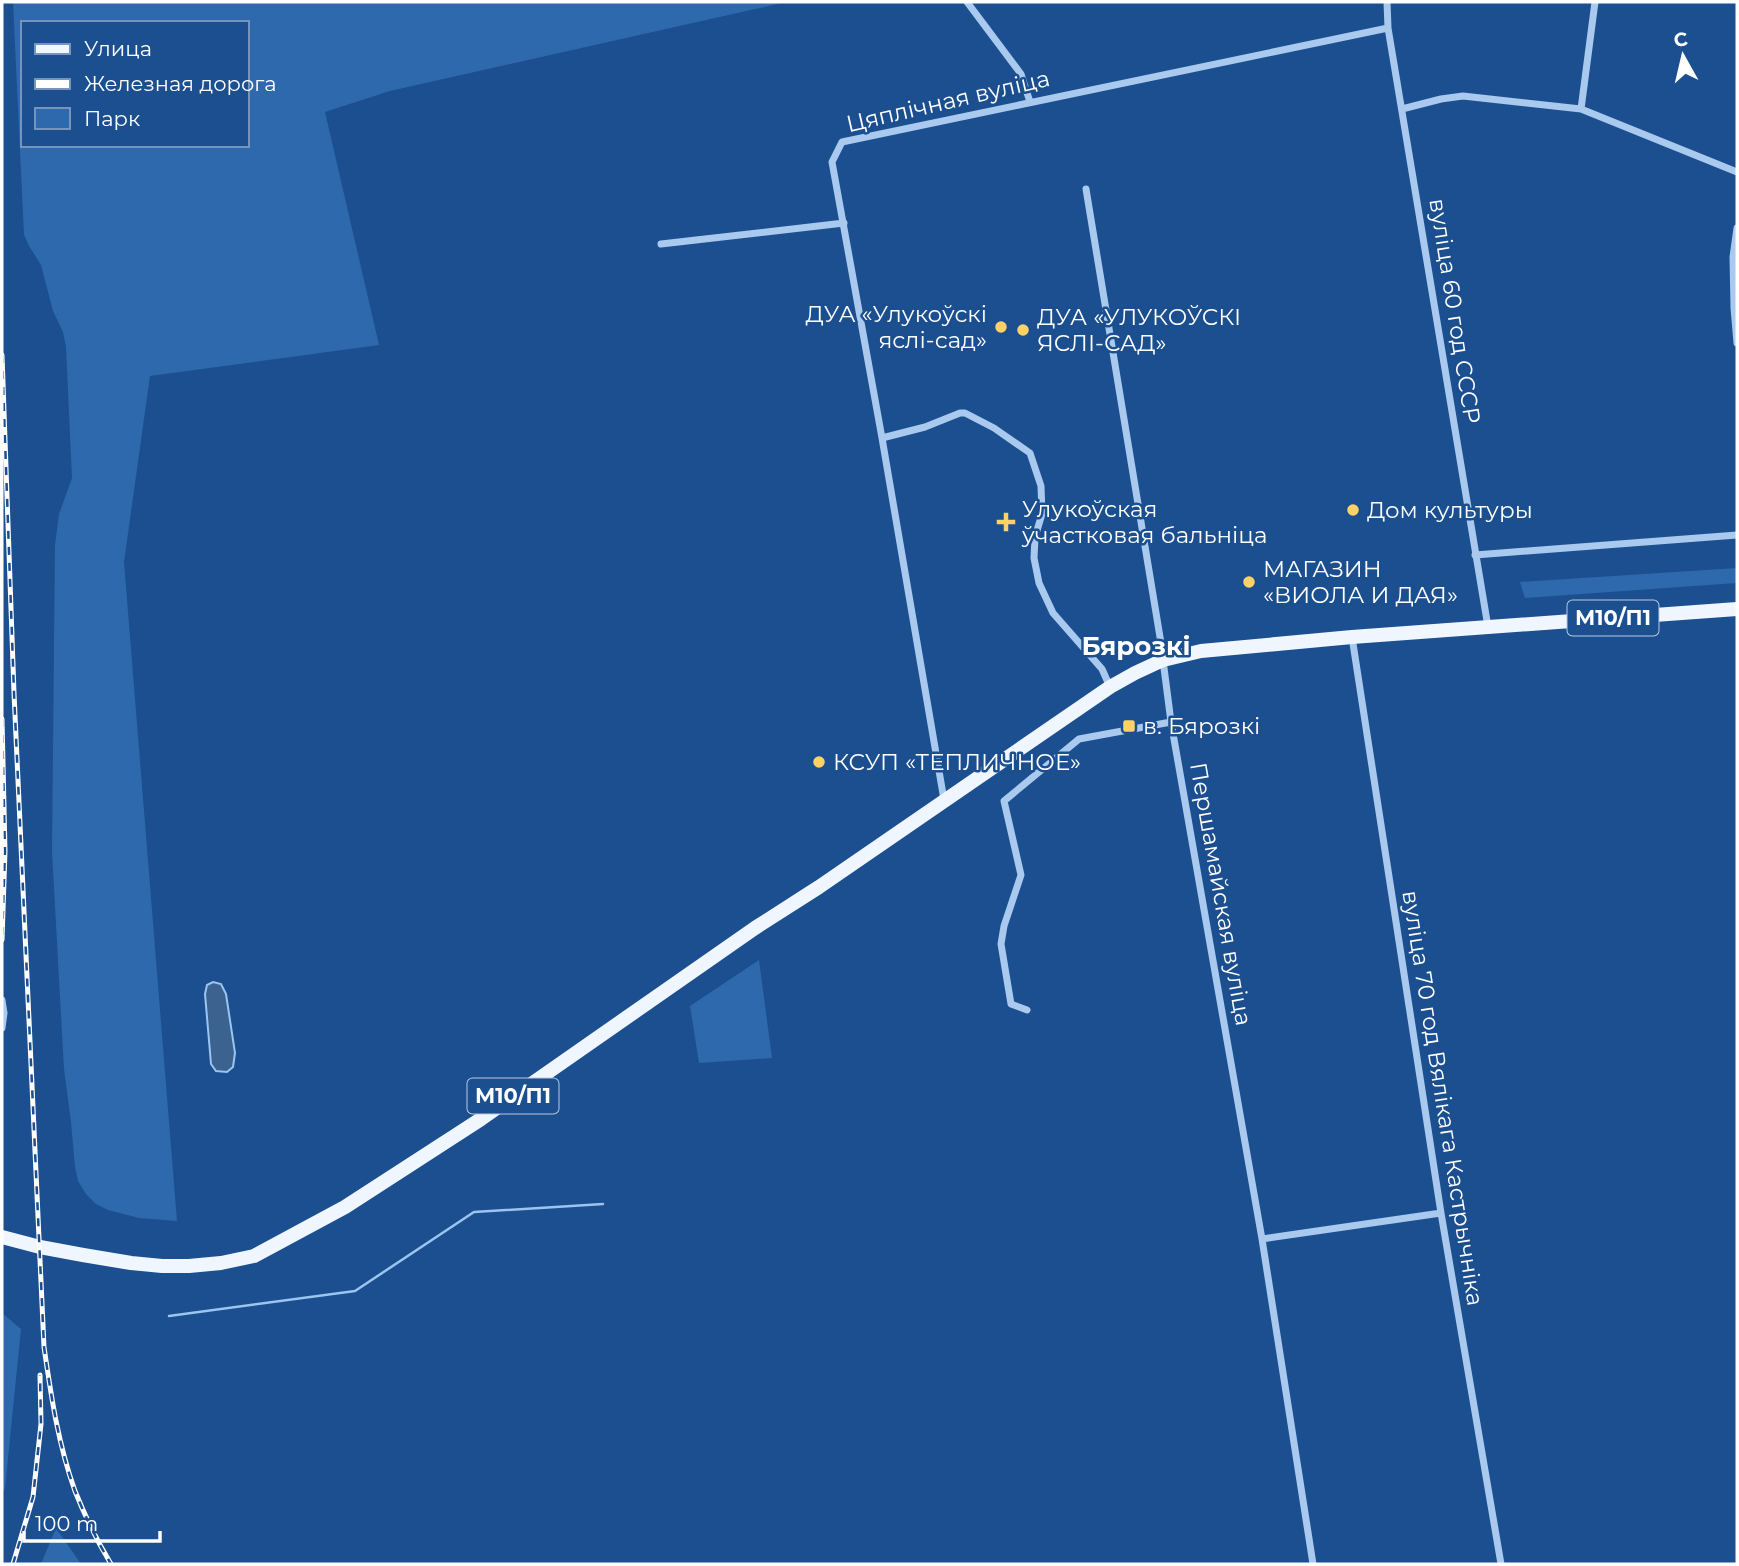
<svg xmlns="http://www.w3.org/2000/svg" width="1739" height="1566" font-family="Montserrat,sans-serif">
<rect width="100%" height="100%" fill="#1b4f8f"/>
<path fill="#2e69ad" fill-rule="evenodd" d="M13 2H786L390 91 325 112 379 345 150 376 124 562 177 1221 139 1218 108 1210 96 1204 86 1194 78 1181 75 1167 71 1122 64 1069 52 852 55 545 59 514 72 478 66 347 63 332 53 311 41 265 29 246 24 235ZM23 23H247V145H23Z
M1737 568V583L1525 598 1520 582Z
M759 960 772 1058 699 1063 690 1006Z
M2 1313 21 1329 5 1488 2 1495Z
M56 1528 81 1564H41Z"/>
<path fill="#3c6290" stroke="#9cc4f0" stroke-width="2" d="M213 982 221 984 226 994 235 1053 233 1067 227 1072 216 1071 211 1064 205 994 207 985Z"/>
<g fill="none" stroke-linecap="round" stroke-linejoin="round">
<path stroke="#9cc4f0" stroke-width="2.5" d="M169 1316 355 1291 474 1212 603 1204"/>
<path stroke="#a9c9ee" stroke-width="7" d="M967 2 1021 74 1030 102
M1387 2 1388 28 1488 627
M1402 109 1441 99 1463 96 1581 109 1737 172
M1581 109 1595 2
M1086 189 1160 637 1171 722 1262 1239 1313 1564
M1737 228 1733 257 1734 308 1737 343
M661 244 844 223
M882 438 925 427 960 413H965L994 428 1030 453 1041 486 1042 514 1035 537 1034 558 1039 583 1053 613 1102 669 1110 687
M1475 555 1737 535
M1352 637 1441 1213 1501 1564
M944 800 882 438 832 162 842 142 1388 28
M2 1000 4 1013 2 1028
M1027 1010 1011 1004 1001 944 1004 926 1021 875 1004 801 1079 739 1171 722
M1262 1239 1441 1213"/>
<path stroke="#f0f6ff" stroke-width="14" d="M2 1237 40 1247 83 1255 131 1263 162 1266H189L221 1263 254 1256 345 1207 481 1119 755 928 819 887 1110 687 1135 673 1163 660 1201 651 1352 637 1737 609"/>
<defs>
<path id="rail" d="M2 355 14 693 44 1347C51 1395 58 1444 75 1491 85 1516 97 1541 111 1564
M2 719 5 851 2 940
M13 1564 33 1497 41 1424 40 1375"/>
</defs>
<use href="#rail" stroke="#fff" stroke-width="5"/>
<use href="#rail" stroke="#1b4f8f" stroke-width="2.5" stroke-dasharray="8" stroke-linecap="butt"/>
</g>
<g fill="#ffd166" stroke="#1b4f8f" stroke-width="2.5">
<circle cx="1001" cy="327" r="7"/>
<circle cx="1023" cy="330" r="7"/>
<circle cx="1353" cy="510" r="7"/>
<path d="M1002.5 511.5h7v7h7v7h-7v7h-7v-7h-7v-7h7z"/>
<circle cx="1249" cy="582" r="7"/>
<rect x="1122" y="719" width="14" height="14" rx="3.5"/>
<circle cx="819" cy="762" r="7"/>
</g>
<g text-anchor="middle" stroke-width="5" stroke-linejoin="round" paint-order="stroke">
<g fill="#1b4f8f" stroke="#bbcadd" stroke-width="2">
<rect x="1567.5" y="600.5" width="91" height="35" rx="5"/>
<rect x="467.5" y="1078.5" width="91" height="35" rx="5"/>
</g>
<g font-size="21" font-weight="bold" fill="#fff">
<text x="1613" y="625">М10/П1</text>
<text x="513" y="1103">М10/П1</text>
</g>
<g font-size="23" fill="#fff" stroke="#1b4f8f">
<text transform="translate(948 101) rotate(-13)" y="8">Цяплічная вуліца</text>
<text transform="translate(1455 311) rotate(81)" y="8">вуліца 60 год СССР</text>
<text transform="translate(1221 894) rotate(80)" y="8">Першамайская вуліца</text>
<text transform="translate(1443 1098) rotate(81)" y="8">вуліца 70 год Вялікага Кастрычніка</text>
</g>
<g font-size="23" fill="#fff" stroke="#1b4f8f" text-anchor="start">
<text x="987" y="322" text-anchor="end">ДУА «Улукоўскі<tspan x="987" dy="26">яслі-сад»</tspan></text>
<text x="1037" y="325">ДУА «УЛУКОЎСКІ<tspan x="1037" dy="26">ЯСЛІ-САД»</tspan></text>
<text x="1022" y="517">Улукоўская<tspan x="1022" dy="26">ўчастковая бальніца</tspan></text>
<text x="1367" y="518">Дом культуры</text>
<text x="1263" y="577">МАГАЗИН<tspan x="1263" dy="26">«ВИОЛА И ДАЯ»</tspan></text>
<text x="1143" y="734">в. Бярозкі</text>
<text x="833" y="770">КСУП «ТЕПЛИЧНОЕ»</text>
</g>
<g font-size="26" font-weight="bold" fill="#fff" stroke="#1b4f8f">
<text x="1136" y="655">Бярозкі</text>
</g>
</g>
<rect width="1739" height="1566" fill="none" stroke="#ffffff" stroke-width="7"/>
<rect x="21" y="21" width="228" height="126" fill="#1b4f8f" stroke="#7695bc" stroke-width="2"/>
<rect x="35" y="44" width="35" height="10" fill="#f0f6ff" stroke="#7695bc" stroke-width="2"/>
<text x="84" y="56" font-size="21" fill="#ffffff">Улица</text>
<rect x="35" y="79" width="35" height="10" fill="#ffffff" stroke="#7695bc" stroke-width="2"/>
<text x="84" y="91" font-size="21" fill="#ffffff">Железная дорога</text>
<rect x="35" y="108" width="35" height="21" fill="#2e69ad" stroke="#7695bc" stroke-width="2"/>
<text x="84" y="126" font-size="21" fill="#ffffff">Парк</text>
<g transform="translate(1683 56) rotate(352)" stroke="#1b4f8f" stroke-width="5" paint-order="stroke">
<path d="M0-5L12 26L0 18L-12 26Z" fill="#ffffff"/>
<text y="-10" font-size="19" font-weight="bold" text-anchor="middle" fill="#ffffff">С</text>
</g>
<path d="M24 1531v10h136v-10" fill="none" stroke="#ffffff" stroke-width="3.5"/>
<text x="35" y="1531" font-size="21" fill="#ffffff" stroke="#1b4f8f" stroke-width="5" paint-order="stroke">100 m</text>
</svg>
